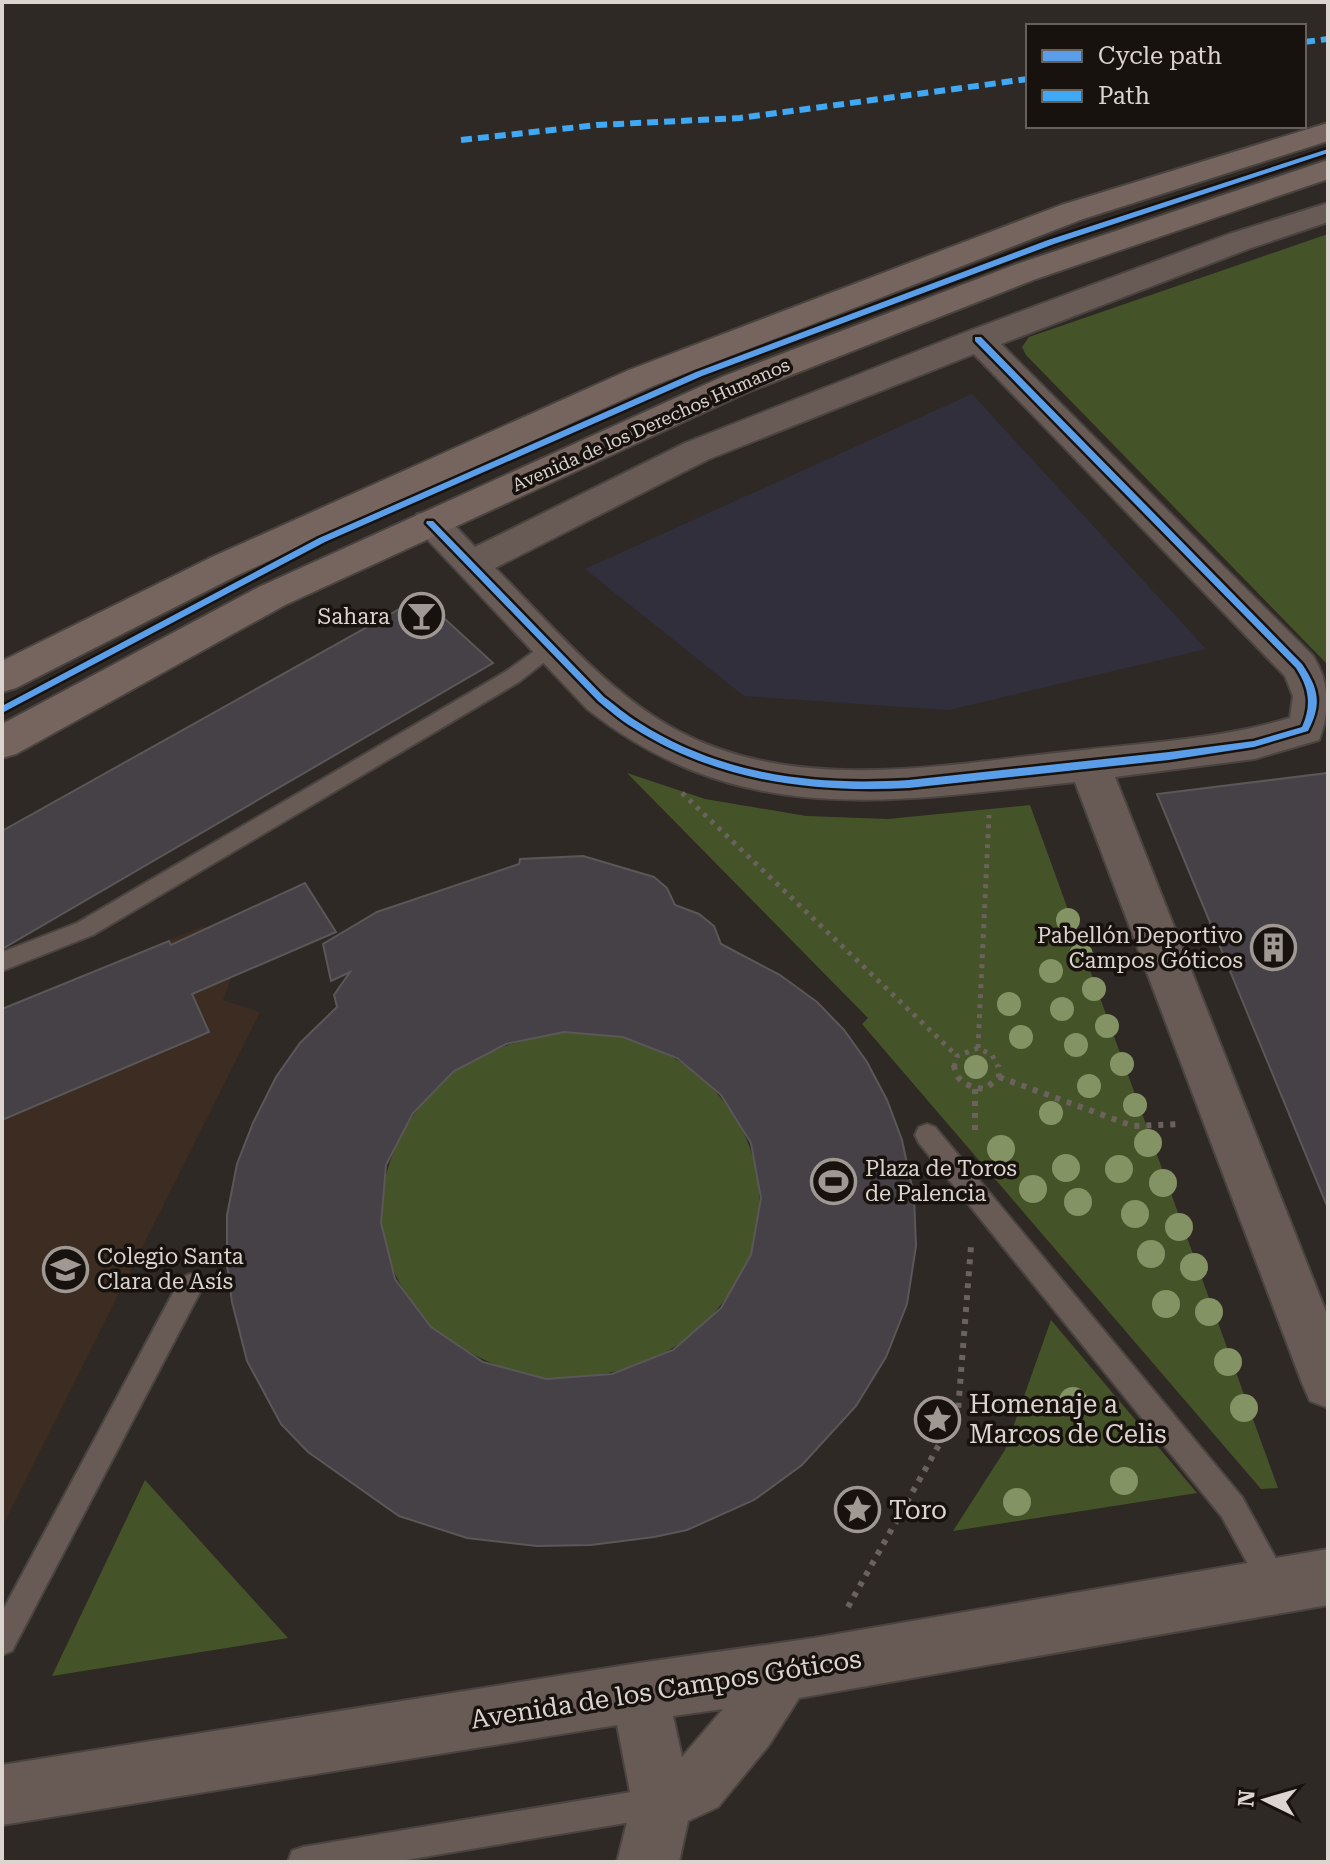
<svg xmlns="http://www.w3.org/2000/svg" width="1330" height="1864" font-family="'Roboto Serif',serif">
<rect width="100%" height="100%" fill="#2f2925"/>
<path fill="#322f3d" d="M972 394 1206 649 949 710 744 696 585 569Z"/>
<path fill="#3c2c21" d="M203 926 233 974 223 1000 260 1012 2 1527V1009Z"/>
<path fill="#455428" d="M1328 234V665L1026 355 1022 347 1029 337Z
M627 773 705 799 806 816 888 819 1030 805 1278 1488 1261 1489 862 1024 868 1018Z
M564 1032C584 1033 606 1032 624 1037 720 1063 784 1156 751 1255 748 1264 741 1273 737 1281 703 1340 646 1372 580 1377 568 1377 555 1380 543 1378 502 1372 469 1354 435 1330 424 1322 416 1308 409 1297 355 1224 386 1127 452 1073 484 1047 526 1040 564 1032Z
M1051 1320 1197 1493 953 1531 1005 1450Z
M145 1480 288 1638 52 1676Z"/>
<path fill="#464047" stroke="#5a5758" stroke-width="2" fill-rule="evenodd" d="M421 597 493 663 2 949V831Z
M1328 773V1206H1327L1157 794Z
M583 856 654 877 667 888 675 905 699 914 714 926 721 944 780 975 817 1002 844 1030 867 1062 887 1100 902 1140 914 1196 916 1246 907 1304 886 1357 856 1406 802 1465 754 1500 687 1530 654 1537 591 1545 537 1546 467 1538 399 1516 308 1452 281 1424 247 1361 232 1302 227 1265V1215L237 1164 253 1123 276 1077 300 1043 337 1007 334 995 350 972 331 981 323 944 377 912 519 864 520 859ZM564 1032 623 1037 677 1058 721 1095 751 1143 761 1198 751 1255 721 1308 673 1350 612 1374 546 1379 483 1362 431 1327 395 1279 381 1223 386 1165 413 1113 454 1071 506 1044Z
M305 883 336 932 192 994 209 1032 2 1120V1009L169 941 171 945Z"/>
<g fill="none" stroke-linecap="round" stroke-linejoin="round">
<defs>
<path id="lane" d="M550 640 560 647 557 652 519 682 93 935 2 971V952L77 923 505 672Z
M927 1124 935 1127 1242 1497 1285 1575 1289 1585 1285 1595 1275 1599 1265 1595 1222 1517 919 1143 915 1135 919 1127Z
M190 1274 199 1278 203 1286 199 1294 12 1651 2 1655V1612L181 1278Z
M661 1787 672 1791 676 1802 672 1813 661 1817 394 1862H288L292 1851 303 1847Z"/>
<path id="street" d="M1328 203V222L1251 248 1001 344 1313 656C1330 682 1330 712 1319 740L1254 759 1115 777 1328 1317V1408L1310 1401 1302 1383 1075 782C894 801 742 831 587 709L412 523 417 514C444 507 457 529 475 547L685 443 966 332 1229 234ZM974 354 1285 676 1293 696 1290 718C1220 739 1146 743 1074 751 946 764 801 795 680 732 607 693 553 626 495 568L709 459Z
M1328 1549V1605L799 1698 769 1745 718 1807 688 1821 679 1862H617L632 1802 617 1725 2 1825V1765L639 1663 814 1638ZM723 1709 682 1757 673 1716Z"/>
<path id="secondary" d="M1328 123V141L1083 219 653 386 238 575 16 688 2 692V661L212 557 629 370 1061 205Z
M1328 160V179L1036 279 748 392 285 605 16 754 2 758V724L259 587 724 376 1014 265Z"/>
</defs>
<use href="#lane" stroke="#4a4441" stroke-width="4"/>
<use href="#street" stroke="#4a4441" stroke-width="4"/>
<use href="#secondary" stroke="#4a4441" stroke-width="4"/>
<path stroke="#6b615d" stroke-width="5" stroke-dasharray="4 6" stroke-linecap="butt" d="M682 793 956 1055
M978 1048 989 815
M954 1067 957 1056 978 1048 992 1055 998 1067"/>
<path stroke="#6b615d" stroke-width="6" stroke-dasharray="5 7" stroke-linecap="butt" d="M954 1065C956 1083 969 1087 985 1089L999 1077 998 1065
M999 1077 1133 1126 1180 1124
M975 1089V1136
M848 1607 958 1411 971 1246"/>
<use href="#lane" fill="#685a55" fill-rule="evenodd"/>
<use href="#street" fill="#685a55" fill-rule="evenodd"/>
<use href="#secondary" fill="#76645e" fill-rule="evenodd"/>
<path stroke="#3fa9f5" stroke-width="6" stroke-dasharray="11 6" stroke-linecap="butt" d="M1304 42 1328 39
M461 140 597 125 740 118 1028 79"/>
<defs>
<path id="cycleway" d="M1328 149V153L1054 244 702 376 325 542 2 713V706L319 538 696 372 1048 240Z
M975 337H981L1302 664C1319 689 1322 704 1308 731L1254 747 1169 760 909 788C811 793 716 781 632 727 620 720 609 710 598 701L426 523 427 521H433L604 697C615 705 626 715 638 722 721 775 813 786 909 780L1169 752 1254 741 1302 727C1312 705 1309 688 1296 668L975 341Z"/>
</defs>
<use href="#cycleway" stroke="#18120e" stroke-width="5"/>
<use href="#cycleway" fill="#5a9eea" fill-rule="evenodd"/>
</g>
<g fill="#839364">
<circle cx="1068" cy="920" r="12"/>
<circle cx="1081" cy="955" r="12"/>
<circle cx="1051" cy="971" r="12"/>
<circle cx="1094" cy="989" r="12"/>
<circle cx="1009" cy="1004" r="12"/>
<circle cx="1062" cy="1009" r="12"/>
<circle cx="1107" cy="1026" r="12"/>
<circle cx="1021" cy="1037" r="12"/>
<circle cx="1076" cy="1045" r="12"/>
<circle cx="1122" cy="1064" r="12"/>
<circle cx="976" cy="1067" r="12"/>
<circle cx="1089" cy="1086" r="12"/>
<circle cx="1135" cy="1105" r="12"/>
<circle cx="1051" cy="1113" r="12"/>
<circle cx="1148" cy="1143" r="14"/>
<circle cx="1001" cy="1149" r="14"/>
<circle cx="1066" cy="1168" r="14"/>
<circle cx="1119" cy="1169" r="14"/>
<circle cx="1163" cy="1183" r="14"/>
<circle cx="1033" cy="1189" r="14"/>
<circle cx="1078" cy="1202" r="14"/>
<circle cx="1135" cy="1214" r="14"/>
<circle cx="1179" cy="1227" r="14"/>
<circle cx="1151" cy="1254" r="14"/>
<circle cx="1194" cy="1267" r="14"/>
<circle cx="1166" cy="1304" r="14"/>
<circle cx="1209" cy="1312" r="14"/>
<circle cx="1228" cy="1362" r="14"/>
<circle cx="1073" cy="1401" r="14"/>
<circle cx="1244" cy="1408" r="14"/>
<circle cx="1124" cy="1481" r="14"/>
<circle cx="1017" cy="1502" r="14"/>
</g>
<defs>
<symbol id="bar-ring" viewBox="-11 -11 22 22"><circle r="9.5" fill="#18120e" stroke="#9f9893" stroke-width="1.5"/><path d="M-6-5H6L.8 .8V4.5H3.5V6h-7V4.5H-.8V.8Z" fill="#9f9893"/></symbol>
<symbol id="building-ring" viewBox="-11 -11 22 22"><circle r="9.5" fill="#18120e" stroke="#9f9893" stroke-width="1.5"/><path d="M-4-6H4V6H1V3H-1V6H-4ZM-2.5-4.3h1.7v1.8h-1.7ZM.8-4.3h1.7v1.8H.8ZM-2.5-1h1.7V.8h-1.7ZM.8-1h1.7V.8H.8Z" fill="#9f9893"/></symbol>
<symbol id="stadium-ring" viewBox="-11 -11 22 22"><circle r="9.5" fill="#18120e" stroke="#9f9893" stroke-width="1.5"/><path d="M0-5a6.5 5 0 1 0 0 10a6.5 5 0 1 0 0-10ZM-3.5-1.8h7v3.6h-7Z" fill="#9f9893"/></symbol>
<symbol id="school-ring" viewBox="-11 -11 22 22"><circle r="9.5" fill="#18120e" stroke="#9f9893" stroke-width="1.5"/><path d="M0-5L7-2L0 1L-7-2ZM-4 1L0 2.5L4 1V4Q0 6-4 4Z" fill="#9f9893"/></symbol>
<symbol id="sight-ring" viewBox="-11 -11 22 22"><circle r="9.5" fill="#18120e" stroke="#9f9893" stroke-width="1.5"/><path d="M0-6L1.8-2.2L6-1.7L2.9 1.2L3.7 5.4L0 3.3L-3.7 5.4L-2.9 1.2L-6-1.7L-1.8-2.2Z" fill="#9f9893"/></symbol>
</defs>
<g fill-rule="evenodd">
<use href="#bar-ring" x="396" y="590" width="51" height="51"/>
<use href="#building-ring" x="1248" y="922" width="51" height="51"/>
<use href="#stadium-ring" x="808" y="1156" width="51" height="51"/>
<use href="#school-ring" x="40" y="1244" width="51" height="51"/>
<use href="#sight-ring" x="912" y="1394" width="51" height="51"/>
<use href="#sight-ring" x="832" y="1484" width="51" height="51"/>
</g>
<g text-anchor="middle" stroke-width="7" stroke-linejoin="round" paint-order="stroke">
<g font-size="18" fill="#dcd4ce" stroke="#18120e">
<text transform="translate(651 425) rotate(-24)" y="6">Avenida de los Derechos Humanos</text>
</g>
<g font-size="22" fill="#dcd4ce" stroke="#18120e" text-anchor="end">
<text x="390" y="624">Sahara</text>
<text x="1243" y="943">Pabellón Deportivo<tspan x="1243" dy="25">Campos Góticos</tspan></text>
<text x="865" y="1176" text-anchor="start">Plaza de Toros<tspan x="865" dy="25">de Palencia</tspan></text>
<text x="97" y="1264" text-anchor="start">Colegio Santa<tspan x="97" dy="25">Clara de Asís</tspan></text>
</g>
<g font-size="26" fill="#dcd4ce" stroke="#18120e" text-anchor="start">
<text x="969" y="1413">Homenaje a<tspan x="969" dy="30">Marcos de Celis</tspan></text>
<text x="889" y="1519">Toro</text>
</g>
<g font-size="26" fill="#dcd4ce" stroke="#18120e">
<text transform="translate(666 1689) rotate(-9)" y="9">Avenida de los Campos Góticos</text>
</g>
</g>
<rect width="1330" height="1864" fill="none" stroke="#dcd4ce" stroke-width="8"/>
<rect x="1026" y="24" width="280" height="104" fill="#18120e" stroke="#66605b" stroke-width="2"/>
<rect x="1042" y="50" width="40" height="12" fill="#5a9eea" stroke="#66605b" stroke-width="2"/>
<text x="1098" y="64" font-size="24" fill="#dcd4ce">Cycle path</text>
<rect x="1042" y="90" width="40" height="12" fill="#3fa9f5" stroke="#66605b" stroke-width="2"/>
<text x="1098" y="104" font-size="24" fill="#dcd4ce">Path</text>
<g transform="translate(1266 1800) rotate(275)" stroke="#18120e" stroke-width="6" paint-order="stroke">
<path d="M0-6L14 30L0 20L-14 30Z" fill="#dcd4ce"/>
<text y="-12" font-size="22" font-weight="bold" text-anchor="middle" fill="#dcd4ce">N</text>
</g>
</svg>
